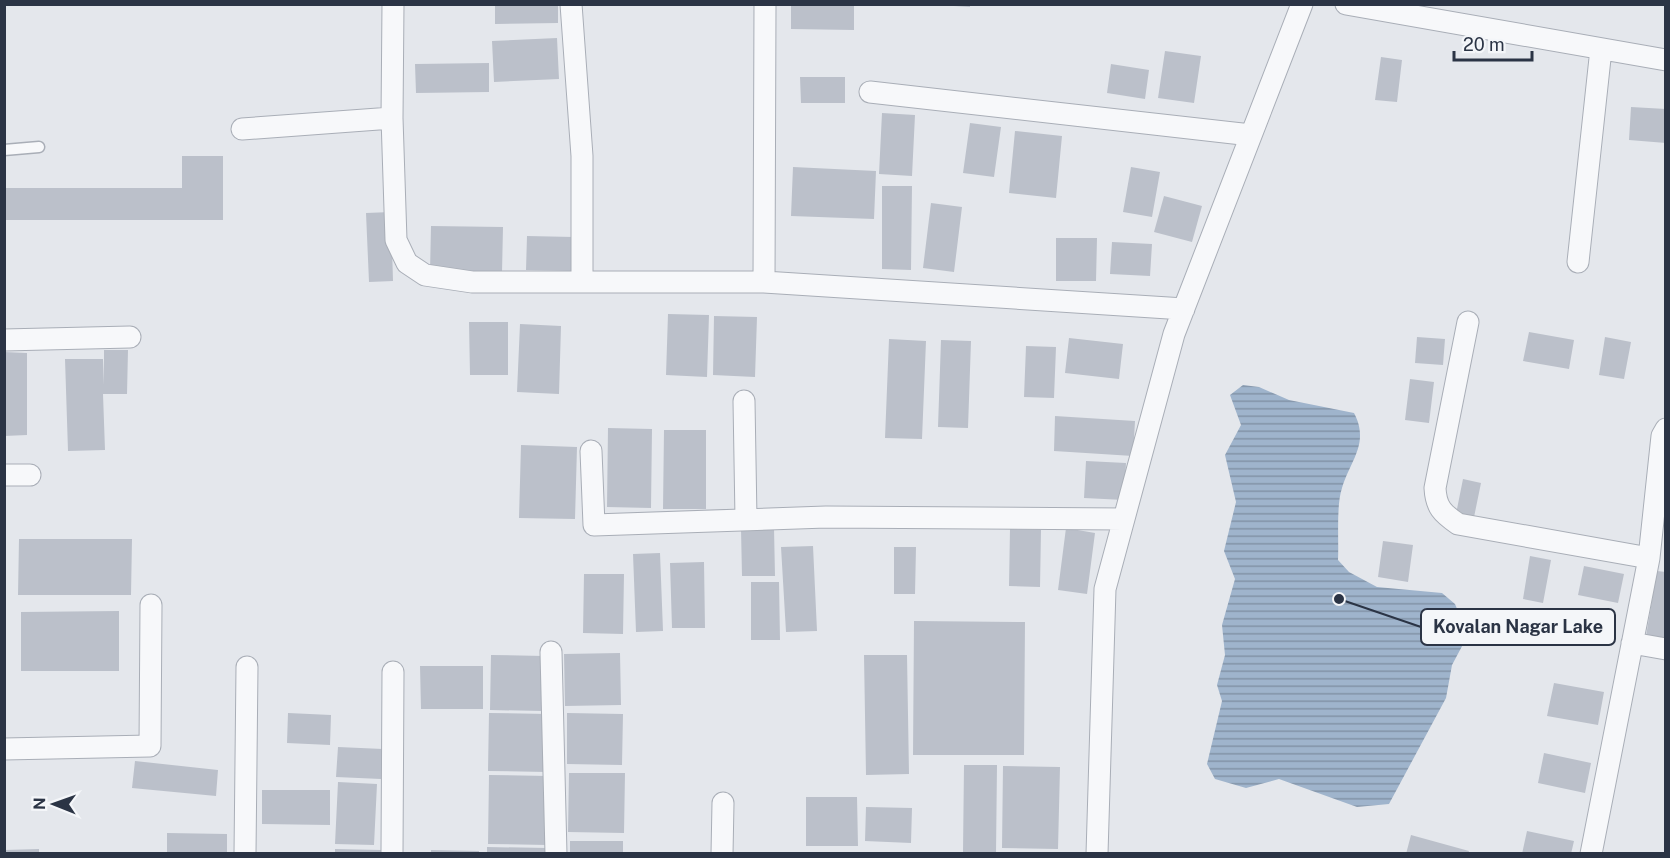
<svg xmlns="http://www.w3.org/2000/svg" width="1670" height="858" font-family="'Public Sans',sans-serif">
<defs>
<pattern id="water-rules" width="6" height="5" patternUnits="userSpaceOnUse" patternTransform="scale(1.5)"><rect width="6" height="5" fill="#9fb4cc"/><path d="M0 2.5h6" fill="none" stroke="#8293a7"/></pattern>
</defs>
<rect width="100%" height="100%" fill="#e4e7ec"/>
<path fill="url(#water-rules)" d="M1243 385 1259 387 1289 400 1354 413C1370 443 1350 461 1342 488 1336 506 1339 540 1338 560L1349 572 1377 587 1442 593 1455 604 1468 635 1452 665 1446 698 1389 804 1357 807 1279 779 1246 788 1215 779 1207 764 1222 701 1217 685 1225 655 1222 625 1235 579 1224 551 1236 502 1225 455 1241 425 1230 395Z"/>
<path fill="#bbc0ca" d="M495 4H558V23L495 24Z
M791 4H854V30L791 29Z
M954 4H970V7L954 6Z
M557 38 559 79 494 82 492 41Z
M1165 51 1201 56 1194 103 1158 98Z
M1381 57 1402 60 1397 102 1375 100Z
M489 63V92L416 93 415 64Z
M1111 64 1149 70 1145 99 1107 93Z
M800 77H845V103H801Z
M1631 107 1666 109V143L1629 140Z
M882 113 915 115 912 176 879 174Z
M970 123 1001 127 994 177 963 173Z
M1015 131 1062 136 1056 198 1009 193Z
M182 156H223V220H4V188H182Z
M793 167 876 171 874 219 791 216Z
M1131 167 1160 172 1152 217 1123 212Z
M882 186H912L911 270 882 269Z
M1164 196 1202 206 1192 242 1154 232Z
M931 203 962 207 954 272 923 268Z
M391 212 393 281 369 282 366 213Z
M431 226 503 227 502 273 430 272Z
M527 236 574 237 573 271 526 270Z
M1056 238H1097L1096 281H1056Z
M1112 242 1152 244 1150 276 1110 274Z
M668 314 709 315 707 377 666 375Z
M714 316 757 317 755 377 713 375Z
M469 322H508V375H470Z
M520 324 561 326 559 394 517 392Z
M1529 332 1574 340 1569 369 1523 361Z
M1417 337 1445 339 1443 365 1415 363Z
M1605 337 1631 342 1624 379 1599 375Z
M1069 338 1123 344 1119 379 1065 373Z
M889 339 926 341 922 439 885 438Z
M941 340 971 341 968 428 938 427Z
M1026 346 1056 347 1054 398 1024 397Z
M104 350H128L127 394H103L105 450 68 451 65 359H103L104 385Z
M4 352 27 353V435L4 436Z
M1410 379 1434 382 1429 423 1405 420Z
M1055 416 1135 421 1133 456 1054 451Z
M608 428 652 429 651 508 607 507Z
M664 430H706V509H663Z
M521 445 577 447 575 519 519 518Z
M1086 461 1126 463 1124 500 1084 498Z
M1463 479 1481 483 1473 522 1455 519Z
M774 528 775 576H742L741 529Z
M1066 528 1095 533 1087 594 1058 590Z
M1010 529 1041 530 1040 587 1009 586Z
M19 539H132L131 595H18Z
M1383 541 1413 545 1408 582 1378 577Z
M813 546 817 631 786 632 781 547Z
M894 547H916L915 594H894Z
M660 553 663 631 636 632 633 554Z
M1530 556 1551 560 1543 603 1523 599Z
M704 562 705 628H672L670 563Z
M1584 566 1624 574 1618 603 1578 595Z
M1657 571 1666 572V646L1645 642Z
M584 574H624L623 634 583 633Z
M751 582H779L780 640H751Z
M119 611V671H21V612Z
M914 621 1025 622 1024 755H913Z
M620 653 621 705 565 706 564 654Z
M491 655 544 656 543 711 490 710Z
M864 655H907L909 774 866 775Z
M420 666H483V709H421Z
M1554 683 1604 692 1598 725 1547 716Z
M288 713 331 715 330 745 287 743Z
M489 713 548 714 547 772 488 771Z
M567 713 623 714 622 765 567 764Z
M338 747 383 749 381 779 336 777Z
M1544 753 1591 763 1585 793 1538 783Z
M135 761 218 770 216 796 132 788Z
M964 765H997L996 853 963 852Z
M1003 766 1060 767 1058 849 1002 848Z
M569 773H625L624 833 568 832Z
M489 775 548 776 547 845 488 844Z
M338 782 377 784 374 845 335 844Z
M262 790H330V825L262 824Z
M806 797H857L858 846H806Z
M866 807 912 808 911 843 865 841Z
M1527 831 1574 841 1571 854H1522Z
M167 833 227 834V854H167Z
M1411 835 1469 851 1468 854H1406Z
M570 841H623V854H570Z
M487 847 547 848V854H487Z
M39 849V854H4V850Z
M335 849 382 850V854H335Z
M431 850 479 851V854H431Z"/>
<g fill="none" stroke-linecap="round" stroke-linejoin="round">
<defs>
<path id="lane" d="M4 150 39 147"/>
<path id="street" d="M393 4 392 118 396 240 407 263 425 275 472 282H764
M571 4 582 156V282
M765 4 764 282 1184 309
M1346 4 1666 60
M870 92 1251 135
M242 129 392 118
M1578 262 1601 49
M1468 322 1435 488C1436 507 1442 513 1458 524L1649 558
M4 340 130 337
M744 401 746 519
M591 451 594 525 826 517 1124 519
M4 475H30
M1632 643 1666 649
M551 652 556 854
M4 749 150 746 151 605
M245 854 247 667
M392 854 393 672
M722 854 723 803
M1097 854 1105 589 1174 334 1302 4
M1591 854 1649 558 1662 436 1666 429"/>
</defs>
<use href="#lane" stroke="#a9aeb7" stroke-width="13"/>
<use href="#street" stroke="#a9aeb7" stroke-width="23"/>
<use href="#lane" stroke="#f7f8fa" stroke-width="10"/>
<use href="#street" stroke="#f7f8fa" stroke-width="21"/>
</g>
<path fill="none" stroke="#2b3445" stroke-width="2" d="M1339 599L1421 627"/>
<circle fill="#2b3445" stroke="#f4f6f9" stroke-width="2" cx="1339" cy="599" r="6"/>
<rect fill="#f4f6f9" stroke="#2b3445" stroke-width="2" x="1421" y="609" width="194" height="36" rx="6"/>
<g font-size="18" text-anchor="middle" font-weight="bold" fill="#2b3445">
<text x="1518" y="633">Kovalan Nagar Lake</text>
</g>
<rect width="1670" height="858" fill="none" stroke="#2b3445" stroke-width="12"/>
<g transform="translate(54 804) rotate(271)" stroke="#f4f6f9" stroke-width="4.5" paint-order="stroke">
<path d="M0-4.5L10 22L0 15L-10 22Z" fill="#2b3445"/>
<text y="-9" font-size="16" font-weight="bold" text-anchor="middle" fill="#2b3445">N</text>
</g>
<path d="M1454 51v9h78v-9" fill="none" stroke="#2b3445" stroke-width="3"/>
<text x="1463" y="51" font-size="18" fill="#2b3445" stroke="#f4f6f9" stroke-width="4.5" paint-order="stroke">20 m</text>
</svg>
